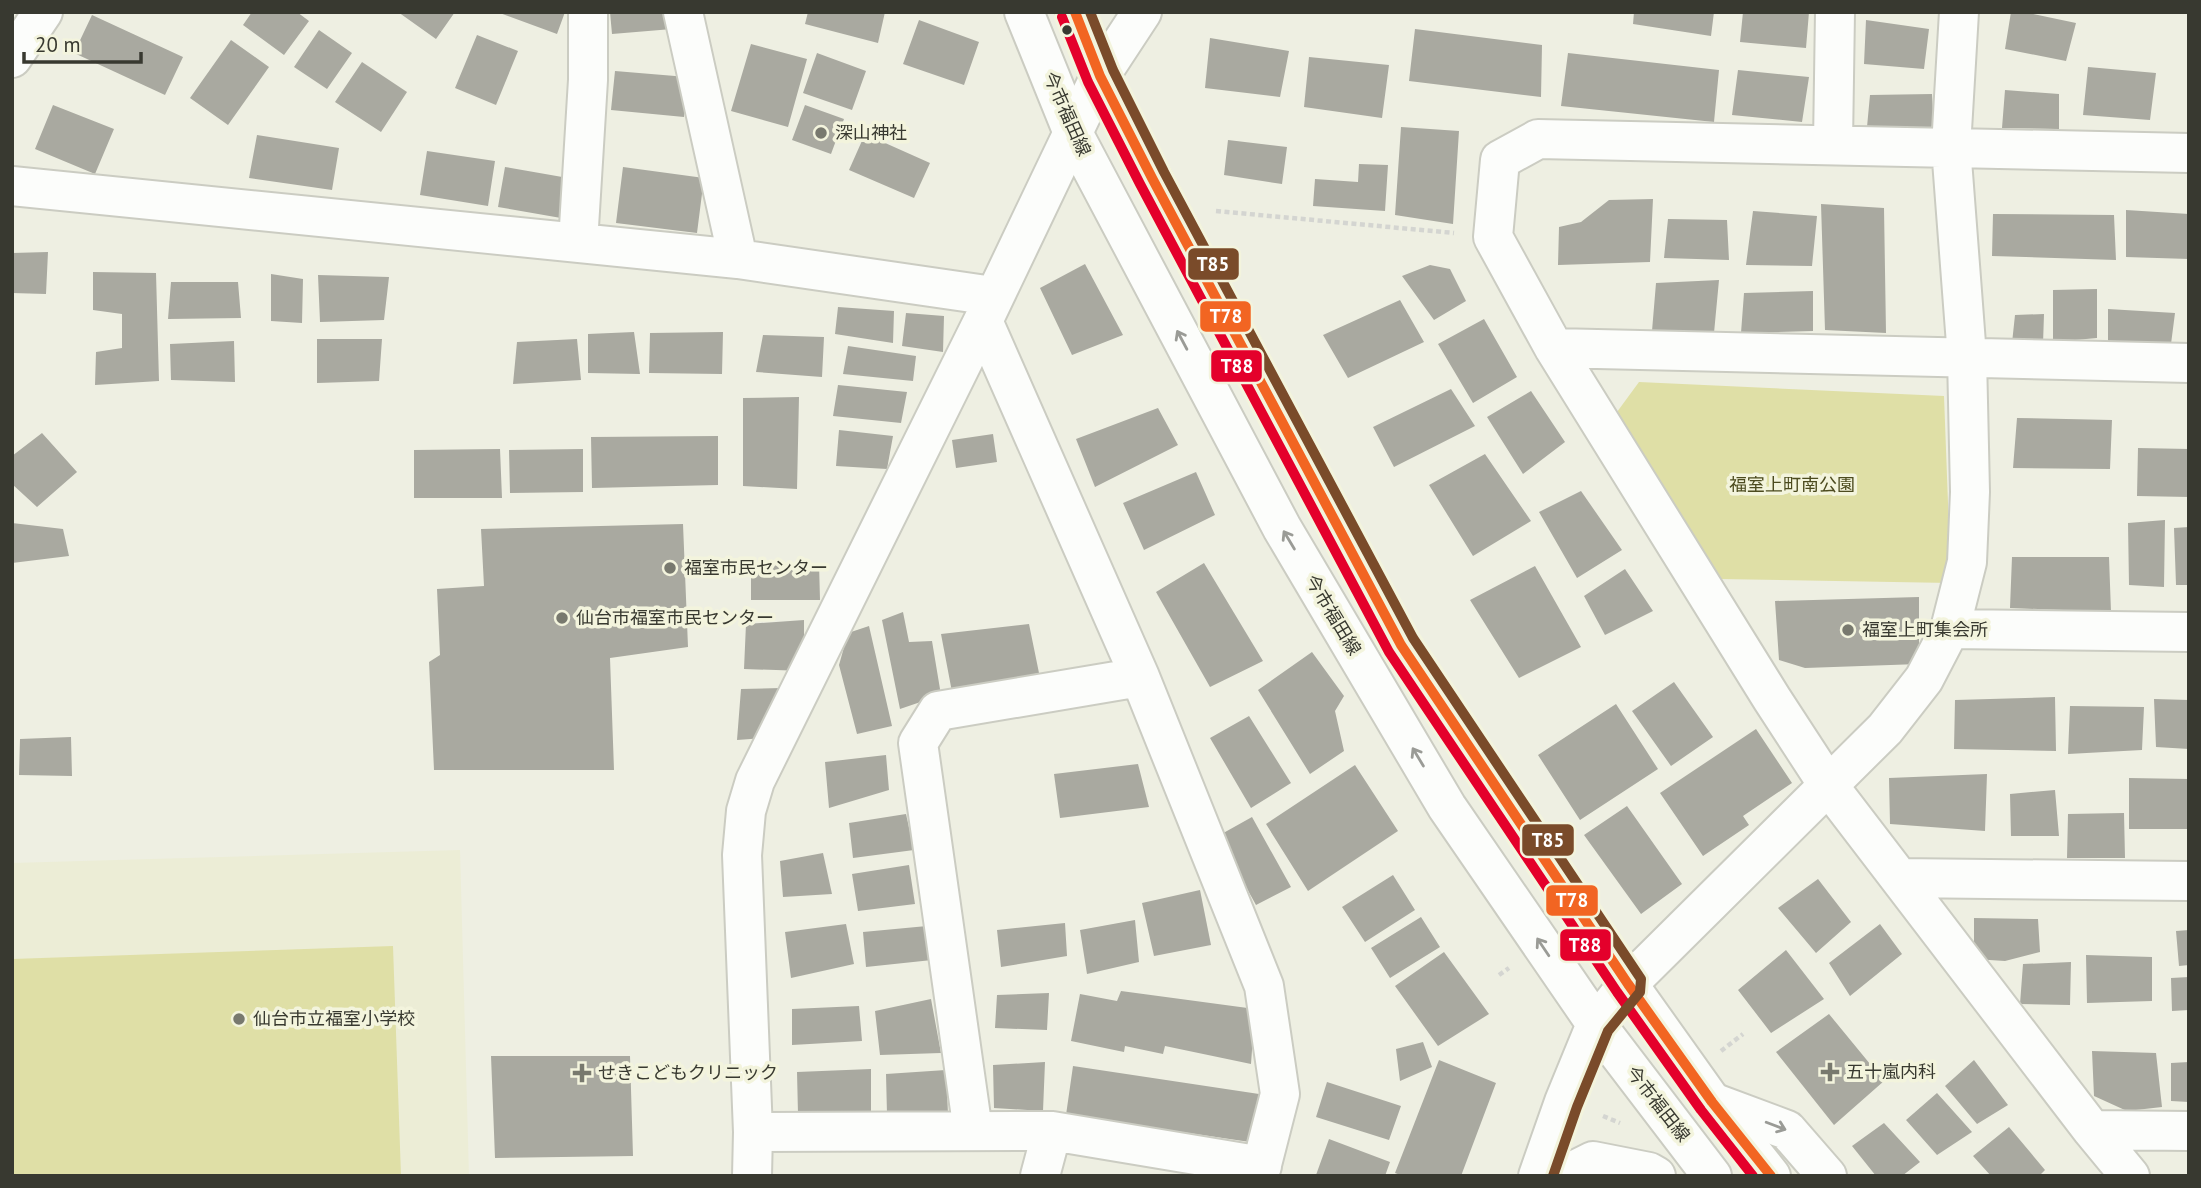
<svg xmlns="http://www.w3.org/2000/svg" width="2201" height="1188" font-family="'PT Sans','Noto Sans JP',sans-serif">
<rect width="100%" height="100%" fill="#eeefe2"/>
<path fill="#ecedd6" d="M460 850 469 1176H12V863Z"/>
<path fill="#dfdfa6" d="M1639 382 1944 396 1951 583 1719 579 1617 412Z
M393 946 401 1176H12V959Z"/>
<path fill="#a9a9a0" d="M252 12H297L309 21 284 55 243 25Z
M398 12H455L436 39Z
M497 12H565L557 34Z
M610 12H670L672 29 612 34Z
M808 12H885L878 43 805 24Z
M1634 12H1714L1711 36 1633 24Z
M1743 12H1809L1806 48 1740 42Z
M2011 12H2023L2076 23 2066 61 2005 49Z
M92 15 183 57 165 95 74 53Z
M919 20 979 42 964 85 903 64Z
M1866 20 1929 29 1924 69 1864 64Z
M1415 29 1542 45 1541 97 1409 81Z
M319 30 352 53 327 89 294 67Z
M477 35 518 51 496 105 455 88Z
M1210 38 1289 51 1280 97 1205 88Z
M231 40 269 67 228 125 190 98Z
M751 44 807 59 788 127 731 111Z
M817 53 866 71 852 110 803 93Z
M1568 53 1719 70 1714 122 1561 106Z
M1309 57 1389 65 1382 118 1304 107Z
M362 62 407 92 381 132 335 102Z
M2088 67 2156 73 2150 120 2083 115Z
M1738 70 1809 77 1802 122 1732 115Z
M615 71 687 77 684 117 611 110Z
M2005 90 2059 94V129L2002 128Z
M1932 94 1934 129 1867 127 1870 95Z
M53 105 114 129 95 174 35 149Z
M805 105 844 119 831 154 792 140Z
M1401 127 1459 131 1453 224 1395 215Z
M865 134 930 163 914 198 849 170Z
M257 135 339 148 332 190 249 178Z
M1228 140 1287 147 1282 184 1224 175Z
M427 151 495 161 488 206 420 195Z
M1359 164 1388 165 1385 211 1313 206 1315 179 1358 182Z
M505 167 568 178 561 218 498 207Z
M623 167 704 178 697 233 616 223Z
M1653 199 1650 262 1558 265 1559 227 1581 222 1609 200Z
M1821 204 1884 208 1886 333 1825 330Z
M2126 210 2189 214V259L2126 257Z
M1753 211 1817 216 1812 266 1746 265Z
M1993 214 2114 215 2116 260 1992 256Z
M1668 219 1727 220 1729 260 1664 258Z
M48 252 46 294 12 293V253Z
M1085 264 1123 335 1072 355 1040 288Z
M1430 265 1450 269 1466 301 1434 320 1402 276Z
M93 272 156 273 159 381 95 385 96 352 122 348V314L93 310Z
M271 274 303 279 302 323 271 321Z
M318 275 389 277 384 320 320 322Z
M1719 280 1714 333 1652 331 1656 283Z
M171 282H238L241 318 168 319Z
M2097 289V338L2053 342V290Z
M1813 291V331L1741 333 1744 293Z
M1400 300 1424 342 1348 378 1323 335Z
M838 307 894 311 893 343 835 334Z
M2108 309 2175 313 2171 344H2108Z
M906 313 944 316 943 352 902 346Z
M2044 314 2043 344 2012 343 2015 315Z
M1484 319 1517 377 1473 403 1438 344Z
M634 332 640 374 588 373V334Z
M723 332 722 374 649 373 650 333Z
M763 335 824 337 822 377 756 372Z
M317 339H382L379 381 317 383Z
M577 339 581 380 513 384 517 342Z
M234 341 235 382 171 380 170 344Z
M848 346 916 356 913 381 843 374Z
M838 385 907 392 901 423 833 416Z
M1451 389 1475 426 1394 467 1373 427Z
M1531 391 1565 442 1523 474 1487 417Z
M799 397 797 489 743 486V398Z
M1158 408 1178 445 1095 487 1076 439Z
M2017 418 2112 420 2110 469 2013 468Z
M839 430 893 436 887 469 836 466Z
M42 433 77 472 37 507 12 484V456Z
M993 434 997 462 956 468 952 440Z
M718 436V485L592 488 591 437Z
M2138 448 2189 449V497L2137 496Z
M500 449 502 498H414V450Z
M583 449V492L510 493 509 450Z
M1485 454 1531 521 1473 556 1429 485Z
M1196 472 1215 515 1144 550 1123 503Z
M1581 491 1622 550 1577 578 1539 512Z
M2165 520 2164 587 2129 585 2128 523Z
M12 523 63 529 69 556 12 563Z
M683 524 688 647 610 658 614 770H434L429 662 440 655 437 589 484 586 481 529Z
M2189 527V585H2176L2174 528Z
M2012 557H2109L2111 612 2010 608Z
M819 563 820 600H751V567Z
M1204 563 1263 661 1210 687 1156 592Z
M1535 566 1581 647 1519 678 1470 600Z
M1625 569 1653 611 1605 635 1584 596Z
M1919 597V664L1805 668 1779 660 1775 601Z
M903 612 909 642 932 641 941 695 900 709 882 620Z
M804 620V671L744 669 746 624Z
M1029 624 1039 673 952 692 941 634Z
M869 626 892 726 857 734 839 665 848 633Z
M1312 652 1344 696 1335 711 1344 751 1310 774 1258 690Z
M1674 682 1713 737 1671 766 1632 711Z
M781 688 764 738 737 740 741 689Z
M2055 697 2056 751 1954 749 1955 700Z
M2154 699 2189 700V749L2156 747Z
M1616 704 1658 769 1580 820 1538 755Z
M2070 706 2144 707 2142 750 2068 754Z
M1249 716 1291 783 1251 808 1210 738Z
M1756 729 1792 783 1743 816 1749 825 1703 856 1660 793Z
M71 737 72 776 19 775 20 739Z
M886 755 889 790 829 808 825 762Z
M1138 764 1149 807 1060 818 1054 774Z
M1355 765 1398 831 1308 891 1266 824Z
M1987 774 1985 831 1890 824 1889 778Z
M2129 778 2189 779V829H2129Z
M2055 790 2059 836H2011L2010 794Z
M1627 806 1682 884 1641 914 1584 835Z
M2124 813 2125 858H2067L2068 814Z
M906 814 914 850 853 858 849 823Z
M1252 817 1291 887 1256 905 1218 836Z
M823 853 832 894 783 897 780 861Z
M909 865 915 904 858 911 852 874Z
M1393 875 1415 910 1365 942 1342 907Z
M1818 879 1851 922 1816 953 1778 908Z
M1200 890 1211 945 1154 956 1142 903Z
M1421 917 1440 947 1390 978 1371 948Z
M1974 918 2038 919 2040 952 2005 961 1974 959Z
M1135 920 1139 962 1087 974 1080 930Z
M1065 923 1067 956 1001 967 997 930Z
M846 924 854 964 791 978 785 932Z
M1880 924 1902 954 1850 996 1829 963Z
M927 926 932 960 866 967 863 932Z
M2189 930V965L2179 966 2176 931Z
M1786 950 1824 999 1771 1033 1738 990Z
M1444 952 1489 1014 1438 1046 1395 986Z
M2086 955 2152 957V1001L2087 1003Z
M2071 962 2070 1005 2020 1004 2023 964Z
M2189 977V1010L2172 1011 2171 978Z
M1121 991 1255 1009 1251 1064 1165 1046 1163 1054 1125 1046 1124 1052 1071 1041 1080 994 1117 1001Z
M1049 993 1047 1030 995 1028 997 995Z
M931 999 941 1053 880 1055 875 1011Z
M859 1006 862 1041 792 1045V1009Z
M1829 1014 1884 1081 1834 1125 1776 1052Z
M1423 1042 1432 1067 1400 1081 1396 1049Z
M2092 1051 2156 1053 2162 1107 2127 1111 2094 1096Z
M491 1056H630L633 1156 495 1158Z
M1439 1060 1496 1083 1461 1176H1403L1395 1173Z
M1974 1060 2008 1105 1977 1124 1945 1086Z
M1045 1062 1043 1111 994 1108 993 1065Z
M2189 1062V1102L2171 1101V1063Z
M1073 1066 1259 1094 1250 1142 1066 1115Z
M871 1069V1113L798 1114 797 1072Z
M946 1070 948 1114H887L886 1074Z
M1327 1082 1401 1106 1389 1140 1316 1117Z
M1937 1093 1972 1132 1937 1155 1906 1120Z
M1884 1123 1920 1162 1902 1176H1876L1852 1146Z
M2009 1127 2045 1170 2039 1176H1991L1973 1156Z
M1329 1139 1390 1162 1385 1176 1316 1175Z"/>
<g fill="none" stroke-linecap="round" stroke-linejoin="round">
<defs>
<path id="street" d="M683 12 738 259
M12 58 43 12
M1833 143 1835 12
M12 186 738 259 993 296
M578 243 588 80V12
M983 321 1140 677 1264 986 1280 1094 1259 1176
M1554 348 2189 363
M1950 629 2189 632
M1899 878 2189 881
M1596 1024 1628 984 1885 729 1924 679 1950 629 1967 562 1970 492 1967 357 1951 147 1959 12
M1712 1102 1787 1130 1827 1176
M2092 1130 2189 1131
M973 1131 918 743 938 711 1140 677
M753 1132 1052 1131 1262 1166
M752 1176 753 1132 742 855 746 811 755 781 983 321 1100 76 1142 12
M1040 1176 1052 1131
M1563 1176 1593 1161 1649 1172 1656 1176
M2130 1176 2092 1130 1828 785 1772 699 1554 348 1493 237 1500 160 1538 139 2189 153"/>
<path id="secondary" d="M1024 12 1073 133 1282 528 1447 807 1596 1024 1712 1176
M1075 12 1100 76 1152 178 1401 645 1628 984 1712 1102 1771 1176
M1538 1176 1564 1102 1596 1024"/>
</defs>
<use href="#street" stroke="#cbccc2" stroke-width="42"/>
<use href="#secondary" stroke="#cbccc2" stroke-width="42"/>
<path stroke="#d4d5d1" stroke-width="4.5" stroke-dasharray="5 3.5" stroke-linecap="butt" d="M1216 211 1454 233
M1499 975 1509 968
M1721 1051 1743 1034
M1603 1116 1620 1123"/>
<use href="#street" stroke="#fcfdfb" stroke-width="38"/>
<use href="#secondary" stroke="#fcfdfb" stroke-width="38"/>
<defs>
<path id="bus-1" d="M1075 12 1100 76 1152 178 1401 645 1628 984 1712 1102 1771 1176"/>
<path id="bus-2" d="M1062 17 1088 82 1140 184 1389 652 1617 992 1701 1110 1753 1176"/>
<path id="bus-3" d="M1090 12 1113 70 1164 172 1413 638 1641 979 1640 992 1608 1031 1577 1107 1553 1176"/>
</defs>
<use href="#bus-1" stroke="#f3f4dd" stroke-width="16"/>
<use href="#bus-2" stroke="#f3f4dd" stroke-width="16"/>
<use href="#bus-3" stroke="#f3f4dd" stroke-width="16"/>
<use href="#bus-1" stroke="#f26522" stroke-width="10"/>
<use href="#bus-2" stroke="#e4002b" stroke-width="10"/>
<use href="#bus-3" stroke="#7a4b2a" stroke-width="10"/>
</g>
<defs><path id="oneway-shaft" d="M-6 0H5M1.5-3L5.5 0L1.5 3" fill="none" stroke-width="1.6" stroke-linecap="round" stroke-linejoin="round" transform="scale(1.75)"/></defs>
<g stroke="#9a9b96">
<use href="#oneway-shaft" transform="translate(1182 340) rotate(-118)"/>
<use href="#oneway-shaft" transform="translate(1289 540) rotate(-121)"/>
<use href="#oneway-shaft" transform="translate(1418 757) rotate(-121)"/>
<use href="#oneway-shaft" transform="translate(1543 947) rotate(-124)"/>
<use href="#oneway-shaft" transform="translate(1776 1126) rotate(21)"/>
</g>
<circle fill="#383930" stroke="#f3f4dd" stroke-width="2.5" cx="1067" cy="30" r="6"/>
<g fill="#78796e" stroke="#f3f4dd" stroke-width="2.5">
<circle cx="821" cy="133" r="7"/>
<circle cx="670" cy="568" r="7"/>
<circle cx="562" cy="618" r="7"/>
<circle cx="1848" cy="630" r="7"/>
<circle cx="239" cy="1019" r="7"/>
<path d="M1826.5 1061.5h7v7h7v7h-7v7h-7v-7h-7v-7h7z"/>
<path d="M578.5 1062.5h7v7h7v7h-7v7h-7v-7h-7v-7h7z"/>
</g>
<g text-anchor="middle" stroke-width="7" stroke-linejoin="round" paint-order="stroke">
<g font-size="18" fill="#383930" stroke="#f3f4dd">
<text transform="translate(1067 114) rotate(66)" y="6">今市福田線</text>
<text transform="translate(1333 615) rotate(59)" y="6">今市福田線</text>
<text transform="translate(1658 1104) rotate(52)" y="6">今市福田線</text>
</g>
<g font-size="18" fill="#383930" stroke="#f3f4dd" text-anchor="start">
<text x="835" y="139">深山神社</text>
<text x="684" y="574">福室市民センター</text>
<text x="576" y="624">仙台市福室市民センター</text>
<text x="1862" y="636">福室上町集会所</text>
<text x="253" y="1025">仙台市立福室小学校</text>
<text x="1846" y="1078">五十嵐内科</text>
<text x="598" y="1079">せきこどもクリニック</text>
</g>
<g font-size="18" fill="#4c4b1f" stroke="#f3f4dd">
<text x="1792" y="491">福室上町南公園</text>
</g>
</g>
<g stroke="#f3f4dd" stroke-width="2.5">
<rect x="1187" y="247" width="53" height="34" rx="7" fill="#7a4b2a"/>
<rect x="1199" y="300" width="53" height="33" rx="7" fill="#f26522"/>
<rect x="1210" y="349" width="53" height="34" rx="7" fill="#e4002b"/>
<rect x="1521" y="823" width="54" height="34" rx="7" fill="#7a4b2a"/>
<rect x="1545" y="884" width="54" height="33" rx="7" fill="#f26522"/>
<rect x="1559" y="928" width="53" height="34" rx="7" fill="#e4002b"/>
</g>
<g font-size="19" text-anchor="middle" font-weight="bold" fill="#fff">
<text x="1213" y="271">T85</text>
<text x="1226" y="323">T78</text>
<text x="1237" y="373">T88</text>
<text x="1548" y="847">T85</text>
<text x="1572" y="907">T78</text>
<text x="1585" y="952">T88</text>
</g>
<rect width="2201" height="1188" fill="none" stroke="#383930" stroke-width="28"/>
<path d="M24 52v10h117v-10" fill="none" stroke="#383930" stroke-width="3.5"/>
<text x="35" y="52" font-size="21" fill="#383930" stroke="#f3f4dd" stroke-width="5" paint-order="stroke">20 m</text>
</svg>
